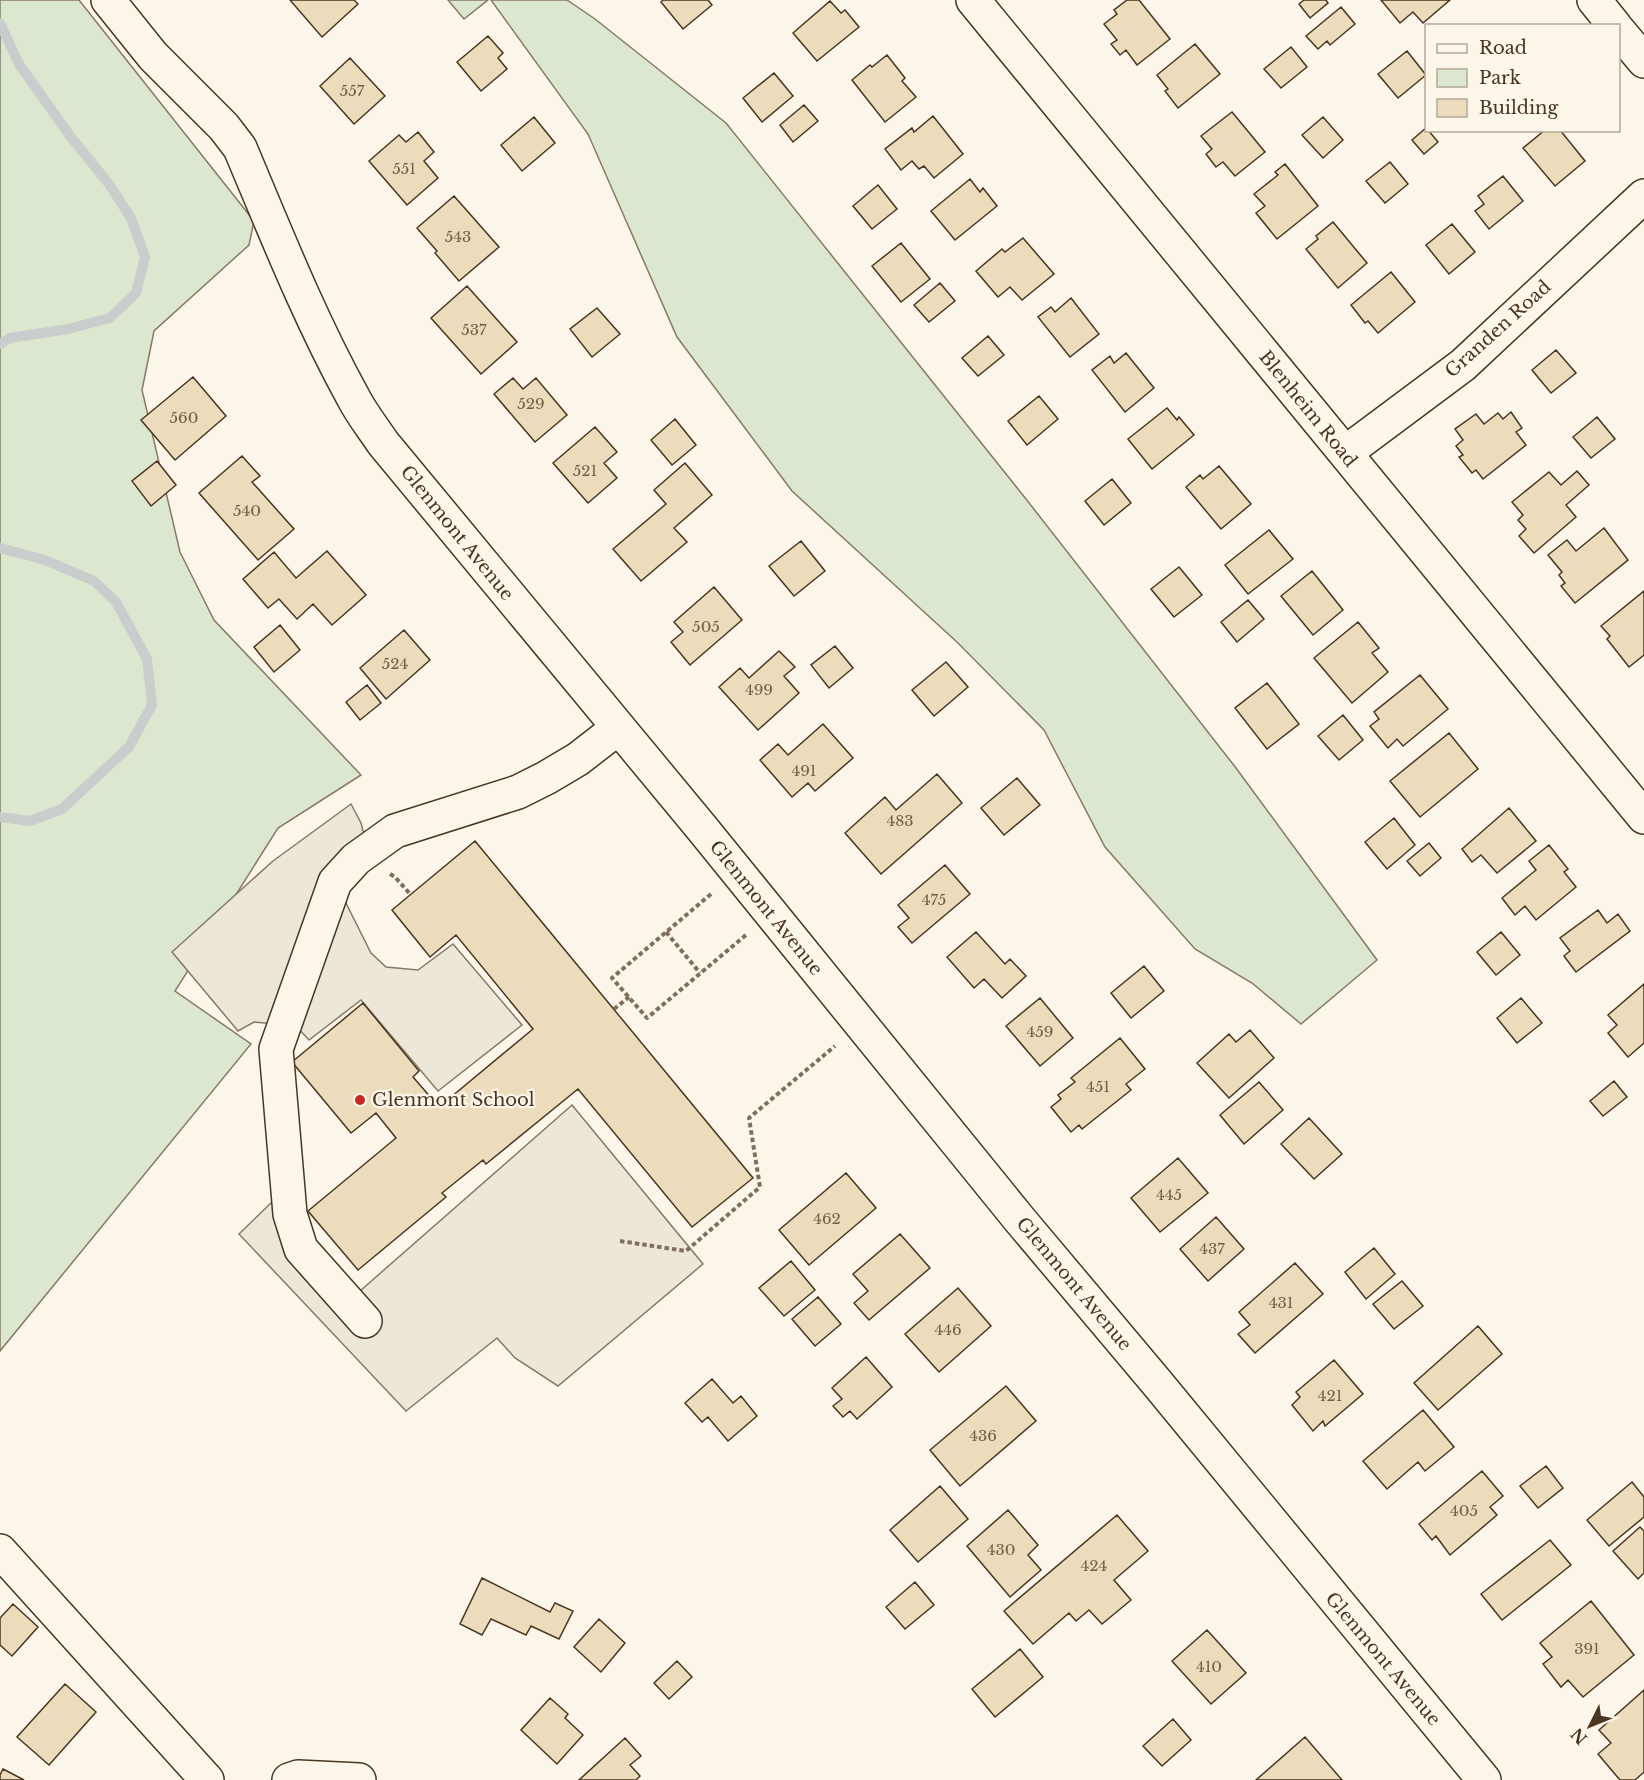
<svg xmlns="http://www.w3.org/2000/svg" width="1644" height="1780" font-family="'Libre Baskerville',serif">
<rect width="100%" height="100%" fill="#fbf6e9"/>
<path fill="#dce7d0" stroke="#887966" stroke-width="1.5" d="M0 0H79L254 221 249 245 154 331 142 390 180 552 214 620 361 775 278 828 175 991 251 1044 0 1351Z
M448 0H488L464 19Z
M491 0H567L595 19 726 123 1026 499 1236 768 1377 960 1301 1024 1252 983 1195 949 1105 847 1044 730 958 643 792 491 677 337 588 134Z"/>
<path fill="#ede7d9" stroke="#887966" stroke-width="1.5" d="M351 804 361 823 371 861 345 884 346 903 371 953 386 967 418 970 453 944 522 1025 438 1091 361 1000 309 1040 296 1026 254 1022 238 1031 172 952 273 861Z
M572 1105 703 1264 558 1386 515 1358 497 1338 406 1411 239 1234 274 1200 360 1291Z"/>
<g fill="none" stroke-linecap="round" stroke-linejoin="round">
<path stroke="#c9cecd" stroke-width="10" d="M0 23 19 64 70 136 109 184 131 218 145 257 136 293 110 318 68 329 10 338 0 344
M0 548 45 560 94 581 116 602 147 659 152 705 129 747 62 809 30 821 0 817"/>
</g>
<path fill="#ecdcbc" stroke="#4a3520" stroke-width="1.5" d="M290 0H354L358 4 322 37Z
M663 0H708L712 5 683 29 661 2Z
M1127 0H1139L1170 39 1137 65 1126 50 1120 55 1111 44 1117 40 1104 24 1117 14 1114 10Z
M1304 0H1326L1328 3 1310 18 1299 4Z
M1381 0H1450L1423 23 1413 12 1400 23Z
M830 1 841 13 845 10 859 27 817 61 793 33Z
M1341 7 1355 24 1330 45 1327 41 1318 49 1306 36Z
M488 36 503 53 498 58 507 69 481 91 457 62Z
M1195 44 1220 74 1178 108 1165 91 1168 89 1157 75Z
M1291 47 1307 67 1281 88 1264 69Z
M1407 51 1426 75 1398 98 1378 74Z
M887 55 905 78 902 81 916 97 885 122 852 80 870 65 872 67Z
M350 58 385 96 354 124 320 86Z
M774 73 793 96 762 122 743 98Z
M804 105 818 121 793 142 780 125Z
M1232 112 1265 152 1235 176 1223 162 1216 167 1206 154 1212 149 1201 136Z
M933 116 963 154 934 178 924 166 919 169 912 161 901 170 885 149 912 128 914 132Z
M534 117 555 143 522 171 501 145Z
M1323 117 1343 140 1323 158 1302 135Z
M1426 128V130H1428L1438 142 1424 154 1412 140Z
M1545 130H1560L1585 161 1555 186 1523 148Z
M418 132 434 152 424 161 438 178 407 205 369 161 399 135 406 142Z
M1390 162 1408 184 1385 203 1366 181Z
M1285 164 1318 206 1277 239 1256 213 1265 206 1254 194 1278 175 1275 172Z
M1503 176 1523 201 1489 229 1475 211 1484 204 1478 196Z
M970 179 980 192 983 188 997 206 955 240 931 211Z
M878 185 897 209 872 229 853 206Z
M454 196 499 247 459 281 435 253 437 251 417 228Z
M1333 222 1367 263 1338 288 1306 249 1318 239 1316 236Z
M1452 224 1475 252 1449 274 1426 245Z
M1023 238 1054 274 1022 300 1010 287 998 297 976 271 1002 249 1005 252Z
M901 243 930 279 901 302 872 266Z
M1391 272 1415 302 1378 333 1368 321 1365 323 1351 305Z
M940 283 955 301 929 322 914 305Z
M467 286 517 342 481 374 431 318Z
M1071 298 1099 334 1070 357 1038 317 1051 307 1055 312Z
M597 308 620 334 592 357 570 329Z
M988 336 1004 355 978 376 962 358Z
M1556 350 1576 373 1551 393 1532 370Z
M1126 353 1154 388 1125 412 1092 370 1110 356 1114 363Z
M193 377 226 416 175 460 141 420Z
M513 378 523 389 536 378 567 415 535 442 494 394Z
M1039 396 1058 419 1027 445 1008 421Z
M1167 408 1177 420 1179 417 1194 435 1152 469 1128 439Z
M1511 412 1522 428 1516 432 1526 445 1483 479 1476 470 1472 473 1459 457 1463 455 1456 446 1463 440 1455 429 1476 414 1484 424 1498 413 1503 419Z
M1597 417 1615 439 1591 458 1573 437Z
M675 419 696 445 672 465 651 440Z
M595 427 617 452 604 463 617 478 588 503 553 463Z
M242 456 260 476 252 482 294 529 258 560 199 493Z
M157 461 176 485 151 506 132 481Z
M685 463 712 495 674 528 687 542 641 581 613 549 666 504 654 490Z
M1219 466 1251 504 1221 529 1186 487 1200 475 1203 479Z
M1577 471 1589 485 1566 505 1576 517 1534 553 1519 536 1526 529 1518 520 1523 515 1512 502 1549 472 1561 485Z
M1112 479 1131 503 1104 525 1085 501Z
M1604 528 1628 560 1575 603 1561 586 1565 583 1559 575 1562 572 1548 555 1567 540 1576 551Z
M1269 530 1293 559 1248 594 1225 565Z
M801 541 825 571 794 596 769 566Z
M327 551 366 595 332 625 313 604 297 619 279 599 268 608 243 579 274 552 296 578Z
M1179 567 1202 595 1174 617 1151 589Z
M1312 571 1343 610 1313 635 1281 596Z
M714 587 742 620 690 665 671 642 683 632 674 622Z
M1644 591V655L1629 667 1607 639 1610 636 1601 626Z
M1248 600 1264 619 1237 642 1221 622Z
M1358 622 1379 648 1372 653 1388 672 1352 703 1314 658Z
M280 625 300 650 274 672 254 647Z
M404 630 430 660 386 699 360 668Z
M835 646 853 668 829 688 811 665Z
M779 651 795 667 784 676 799 693 758 730 719 687 740 668 749 678Z
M946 662 968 687 934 716 912 690Z
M1420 675 1448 709 1403 746 1397 739 1388 748 1370 726 1379 719 1374 712Z
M1267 683 1299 724 1267 749 1235 708Z
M367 685 381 703 360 720 346 702Z
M1343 715 1363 740 1339 760 1318 736Z
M823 724 853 758 815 791 808 783 792 797 760 760 778 744 788 755Z
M1449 733 1478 769 1420 817 1390 781Z
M937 774 962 803 881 874 845 833 885 797 896 810Z
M1017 778 1040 805 1004 835 981 808Z
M1509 808 1536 841 1497 873 1481 855 1472 862 1462 849Z
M1394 818 1415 845 1387 869 1365 842Z
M475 841 753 1178 692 1227 578 1089 486 1164 483 1160 442 1193 446 1197 358 1270 308 1211 396 1138 376 1113 351 1133 292 1062 363 1003 419 1071 413 1077 439 1107 533 1029 456 935 430 957 392 910Z
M1429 843 1441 858 1420 876 1407 861Z
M1549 845 1568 869 1564 872 1576 887 1536 920 1525 906 1515 915 1502 898 1536 870 1529 861Z
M945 865 970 894 912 943 898 927 909 918 898 905Z
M1598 910 1607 923 1618 914 1630 931 1576 972 1564 956 1570 951 1560 938Z
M976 932 1005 964 1010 959 1026 976 1002 998 984 979 974 988 947 957Z
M1501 932 1520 955 1496 975 1477 952Z
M1144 966 1164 991 1131 1018 1111 993Z
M1644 984V1043L1628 1057 1608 1033 1617 1025 1608 1015Z
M1040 998 1073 1038 1040 1066 1006 1026Z
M1521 998 1542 1023 1517 1043 1497 1018Z
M1250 1030 1274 1058 1229 1098 1197 1063 1229 1034 1236 1042Z
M1120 1038 1145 1069 1126 1084 1131 1090 1082 1129 1079 1125 1071 1132 1051 1107 1061 1099 1058 1095 1075 1082 1071 1078Z
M1614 1081 1627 1097 1603 1116 1590 1101Z
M1259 1082 1283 1110 1244 1144 1220 1115Z
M1309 1118 1342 1154 1314 1179 1281 1144Z
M1178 1158 1208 1193 1160 1232 1131 1198Z
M846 1173 876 1208 809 1265 779 1230Z
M1216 1217 1244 1249 1208 1281 1180 1249Z
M900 1234 930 1268 869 1320 854 1303 868 1291 853 1274Z
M1374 1248 1395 1274 1366 1299 1345 1272Z
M791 1261 815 1290 784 1316 759 1288Z
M1295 1263 1323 1294 1255 1353 1238 1334 1250 1325 1239 1312Z
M1402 1281 1423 1306 1394 1329 1373 1304Z
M958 1288 991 1326 939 1372 905 1334Z
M818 1297 841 1324 815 1346 792 1319Z
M1478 1326 1502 1354 1438 1410 1414 1383Z
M866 1357 892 1387 857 1419 850 1411 843 1417 833 1406 842 1399 832 1388Z
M1334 1360 1363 1394 1325 1426 1323 1421 1313 1431 1292 1405 1300 1397 1296 1392Z
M712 1379 733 1403 741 1396 757 1416 728 1441 708 1417 702 1422 685 1403Z
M1006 1386 1036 1421 960 1486 930 1450Z
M1423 1410 1454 1447 1425 1471 1418 1462 1387 1489 1363 1461Z
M1546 1466 1563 1488 1538 1508 1520 1486Z
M1482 1471 1503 1496 1490 1507 1497 1515 1450 1555 1436 1536 1432 1540 1419 1524Z
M1632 1482 1644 1497V1517L1609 1546 1587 1520Z
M940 1486 968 1519 918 1562 890 1530Z
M1008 1510 1038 1545 1028 1555 1041 1570 1010 1597 967 1546Z
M1117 1515 1148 1551 1114 1580 1131 1600 1102 1624 1089 1610 1076 1621 1069 1613 1033 1644 1004 1611Z
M1640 1527 1644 1531V1573L1638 1579 1613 1551Z
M1550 1540 1571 1565 1502 1620 1481 1594Z
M482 1578 550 1612 555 1603 573 1611 559 1639 531 1626 526 1635 491 1619 482 1635 460 1624Z
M915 1582 934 1605 905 1629 886 1607Z
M1591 1601 1634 1655 1583 1697 1568 1680 1561 1687 1543 1664 1552 1657 1540 1643Z
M13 1604 38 1627 12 1656 0 1645V1618Z
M599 1619 625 1643 601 1672 574 1647Z
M1207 1630 1246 1673 1211 1704 1172 1661Z
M1020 1649 1043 1677 995 1717 972 1689Z
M677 1661 692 1677 669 1699 654 1683Z
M65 1684 96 1712 49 1765 17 1737Z
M1644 1690V1772L1635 1780H1620L1598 1754 1611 1743 1599 1730Z
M550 1698 568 1714 565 1718 583 1735 557 1764 521 1730Z
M1173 1719 1191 1740 1162 1766 1143 1746Z
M1305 1737 1342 1780H1256Z
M625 1738 641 1756 630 1765 640 1776 636 1780H579Z
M3 1769 24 1780H0V1775Z"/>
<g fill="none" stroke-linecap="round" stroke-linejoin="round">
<defs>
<path id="minor" d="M108 0 153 56 224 127 240 148C275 231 309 317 353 397 361 413 373 428 383 443L701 827 1020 1220 1158 1384 1484 1780
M973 0 1644 817
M1594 0 1615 26
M1618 30 1644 61
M1345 453 1463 365 1644 196
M365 1321 301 1249 290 1214 276 1049 335 882 356 859 395 831 518 792 546 778 578 759 618 728
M0 1551 207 1780
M289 1780 298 1777 359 1780"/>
</defs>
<use href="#minor" stroke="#4a3520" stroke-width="36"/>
<path stroke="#7f6f5c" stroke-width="4" stroke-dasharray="4.5 3" stroke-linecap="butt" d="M390 874 395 877 411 895
M711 894 612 978 647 1018 746 935
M666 932 700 973
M614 1009 629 997
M620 1241 686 1251 760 1187 749 1118 835 1046"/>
<use href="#minor" stroke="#fbf6e9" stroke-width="33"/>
</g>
<circle fill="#c62828" stroke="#fbf6e9" stroke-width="2" cx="360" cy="1100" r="6"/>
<g text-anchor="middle" stroke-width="4.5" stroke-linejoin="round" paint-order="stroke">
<g font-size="15" fill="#725f47">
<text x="352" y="96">557</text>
<text x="404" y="174">551</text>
<text x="458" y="242">543</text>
<text x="474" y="335">537</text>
<text x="531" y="409">529</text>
<text x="184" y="423">560</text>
<text x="585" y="476">521</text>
<text x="247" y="516">540</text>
<text x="706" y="632">505</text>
<text x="395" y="669">524</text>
<text x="759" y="695">499</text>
<text x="804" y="776">491</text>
<text x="900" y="826">483</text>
<text x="934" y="905">475</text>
<text x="1040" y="1037">459</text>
<text x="1098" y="1092">451</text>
<text x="1169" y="1200">445</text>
<text x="827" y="1224">462</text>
<text x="1212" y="1254">437</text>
<text x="1281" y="1308">431</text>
<text x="948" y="1335">446</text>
<text x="1330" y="1401">421</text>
<text x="983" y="1441">436</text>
<text x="1464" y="1516">405</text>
<text x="1001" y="1555">430</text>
<text x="1094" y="1571">424</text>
<text x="1587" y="1654">391</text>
<text x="1209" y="1672">410</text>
</g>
<g font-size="18" fill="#4a3520" stroke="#fbf6e9">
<text transform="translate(1498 329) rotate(-42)" y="6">Granden Road</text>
<text transform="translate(1308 409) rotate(51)" y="6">Blenheim Road</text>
<text transform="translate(457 533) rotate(51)" y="6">Glenmont Avenue</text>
<text transform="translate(766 908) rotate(51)" y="6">Glenmont Avenue</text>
<text transform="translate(1074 1284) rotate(50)" y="6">Glenmont Avenue</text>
<text transform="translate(1383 1659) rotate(50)" y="6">Glenmont Avenue</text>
</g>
<g font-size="18" fill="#4a3520" stroke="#fbf6e9" text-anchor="start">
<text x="372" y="1106">Glenmont School</text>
</g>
</g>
<rect x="1425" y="24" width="195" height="108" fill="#fbf6e9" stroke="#b4a999" stroke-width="1.5"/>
<rect x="1437" y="44" width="30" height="9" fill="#fbf6e9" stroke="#b4a999" stroke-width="1.5"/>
<text x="1479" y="54" font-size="18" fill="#4a3520">Road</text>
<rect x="1437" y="69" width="30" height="18" fill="#dce7d0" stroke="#b4a999" stroke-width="1.5"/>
<text x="1479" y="84" font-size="18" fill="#4a3520">Park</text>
<rect x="1437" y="99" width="30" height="18" fill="#ecdcbc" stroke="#b4a999" stroke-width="1.5"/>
<text x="1479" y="114" font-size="18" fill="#4a3520">Building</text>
<g transform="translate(1590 1726) rotate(227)" stroke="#fbf6e9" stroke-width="4.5" paint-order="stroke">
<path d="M0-4.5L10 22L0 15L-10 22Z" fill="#4a3520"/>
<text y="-9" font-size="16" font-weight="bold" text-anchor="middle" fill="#4a3520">N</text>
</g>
</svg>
